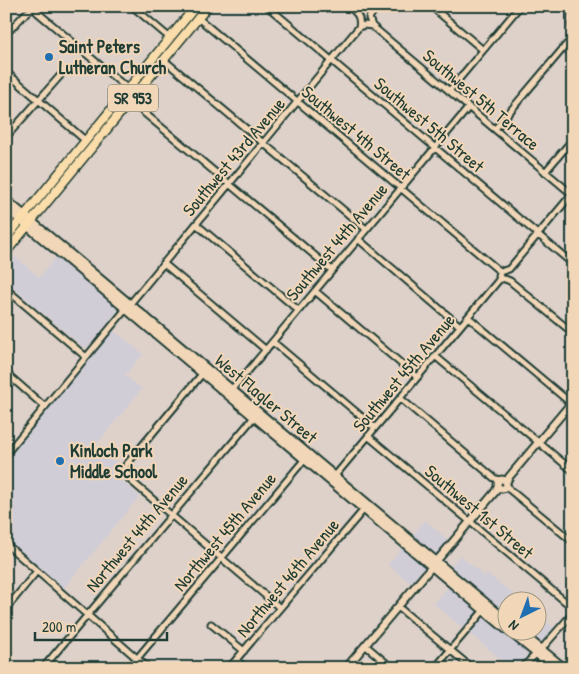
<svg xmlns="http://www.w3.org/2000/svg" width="579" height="674" font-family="'Patrick Hand',sans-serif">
<rect width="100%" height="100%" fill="#ded1ca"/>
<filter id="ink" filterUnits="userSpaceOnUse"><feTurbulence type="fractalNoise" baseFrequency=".02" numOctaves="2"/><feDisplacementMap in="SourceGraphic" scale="10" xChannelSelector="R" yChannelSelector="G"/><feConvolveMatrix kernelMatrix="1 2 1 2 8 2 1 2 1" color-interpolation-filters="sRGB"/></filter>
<g filter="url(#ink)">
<path fill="#d1cdd6" d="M11 253 39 277 57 256 116 306 117 309 116 313 88 347H83L12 287 6 293V259Z
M113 330 143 354 125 375 142 389 96 445 117 463 110 471 140 496 63 589 6 540V459Z
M425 520 449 541 411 584 388 565Z
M460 555 483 575H489L522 601 506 602V632H536L537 614 554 628 519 668H511L434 604 457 577 448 569Z"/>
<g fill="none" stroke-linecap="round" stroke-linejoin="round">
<defs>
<path id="minor" d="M132 6 170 38
M267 6 573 264
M349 6C357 13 361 17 359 27
M431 6 483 50
M572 6 571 21 573 36
M34 7 37 12 128 89
M198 18 497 269 501 271
M372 26 369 18 377 6
M6 34 26 13 31 10
M164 60 366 229
M6 72 86 141
M449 91 520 6
M130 101 332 270
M495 129 566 45 573 39
M6 137 60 76
M545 172 573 139
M196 224 298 310
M358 239 460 326
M163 263 266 350
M502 279 499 276 500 272 509 269 572 194
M505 279 510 281 573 333
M6 289 86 357
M315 291 417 377
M468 317 573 405
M273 342 375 428
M435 356 573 471
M6 373 45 407
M202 374 126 465 124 471 130 480 280 608
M230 391 248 371 469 107
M400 398 494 478 500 480
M368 436 573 608
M6 454 359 27 364 25 372 26 573 195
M334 477 498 281 500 277
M507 485 510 490 573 542
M6 544 148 668
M398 607 472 668
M6 609 37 571
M211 624 244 651
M365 645 392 668
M236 660 246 668
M43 668 254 417
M129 668 304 460
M229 668 366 507
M435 668 484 610
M522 668 545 645 573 613"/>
<path id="tertiary" d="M497.5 484a4.5 4.5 0 1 1 9 0a4.5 4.5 0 1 1-9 0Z
M506 483 509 477 573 401
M346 668 495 492 498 486"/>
<path id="secondary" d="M6 200 506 620
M6 208 506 629
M510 632 554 668
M520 632 564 668"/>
<path id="primary" d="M6 238 196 6
M6 252 208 6"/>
</defs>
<use href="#minor" stroke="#1f3d34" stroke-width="9"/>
<use href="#tertiary" stroke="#1f3d34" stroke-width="10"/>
<use href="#secondary" stroke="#1f3d34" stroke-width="11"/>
<use href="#primary" stroke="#1f3d34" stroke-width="11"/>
<use href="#minor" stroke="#f1d6b8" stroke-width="5"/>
<use href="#tertiary" stroke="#f1d6b8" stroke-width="6"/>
<use href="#secondary" stroke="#f1d6b8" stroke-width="7"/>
<use href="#primary" stroke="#faddab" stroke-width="8"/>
</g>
</g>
<g fill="#1f6fb2" stroke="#f1d6b8" stroke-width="2">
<circle cx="49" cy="57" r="5"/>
<circle cx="60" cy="461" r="5"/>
</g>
<g text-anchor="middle" stroke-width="4" stroke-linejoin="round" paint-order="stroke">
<rect fill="#f1d6b8" stroke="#5e6b5c" stroke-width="1" x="108" y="84.5" width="50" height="27" rx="4"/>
<g font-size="16" font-weight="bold" fill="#1f3d34">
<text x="133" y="104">SR 953</text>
</g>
<g font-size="18" font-weight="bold" fill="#1f3d34" stroke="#f1d6b8" text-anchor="start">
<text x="59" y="53">Saint Peters<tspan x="59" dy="21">Lutheran Church</tspan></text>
<text x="70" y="457">Kinloch Park<tspan x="70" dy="21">Middle School</tspan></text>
</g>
<g font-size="18" fill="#1f3d34" stroke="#f1d6b8">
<text transform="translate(481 100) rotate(40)" y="6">Southwest 5th Terrace</text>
<text transform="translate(429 125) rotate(40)" y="6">Southwest 5th Street</text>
<text transform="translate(356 133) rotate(40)" y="6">Southwest 4th Street</text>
<text transform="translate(234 157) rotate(-50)" y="6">Southwest 43rd Avenue</text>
<text transform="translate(337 242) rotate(-50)" y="6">Southwest 44th Avenue</text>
<text transform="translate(404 373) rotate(-50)" y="6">Southwest 45th Avenue</text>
<text transform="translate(266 399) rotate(40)" y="6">West Flagler Street</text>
<text transform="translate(479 512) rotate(40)" y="6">Southwest 1st Street</text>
<text transform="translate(225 532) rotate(-50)" y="6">Northwest 45th Avenue</text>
<text transform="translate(137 533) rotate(-50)" y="6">Northwest 44th Avenue</text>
<text transform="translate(288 578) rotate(-50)" y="6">Northwest 46th Avenue</text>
</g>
</g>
<rect width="579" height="674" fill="none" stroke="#f1d6b8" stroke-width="25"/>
<rect x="12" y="12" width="554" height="649" fill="none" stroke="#1f3d34" stroke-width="2" filter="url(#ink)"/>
<g transform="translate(522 616) rotate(222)"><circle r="24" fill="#f1d6b8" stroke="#9d9983"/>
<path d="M0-4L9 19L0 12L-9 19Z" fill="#1f6fb2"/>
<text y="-8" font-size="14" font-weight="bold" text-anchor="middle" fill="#1f3d34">N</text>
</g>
<path d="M35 632v8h132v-8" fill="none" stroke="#1f3d34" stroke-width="2.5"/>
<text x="42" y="632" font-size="15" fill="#1f3d34" stroke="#f1d6b8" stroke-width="4" paint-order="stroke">200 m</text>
</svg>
